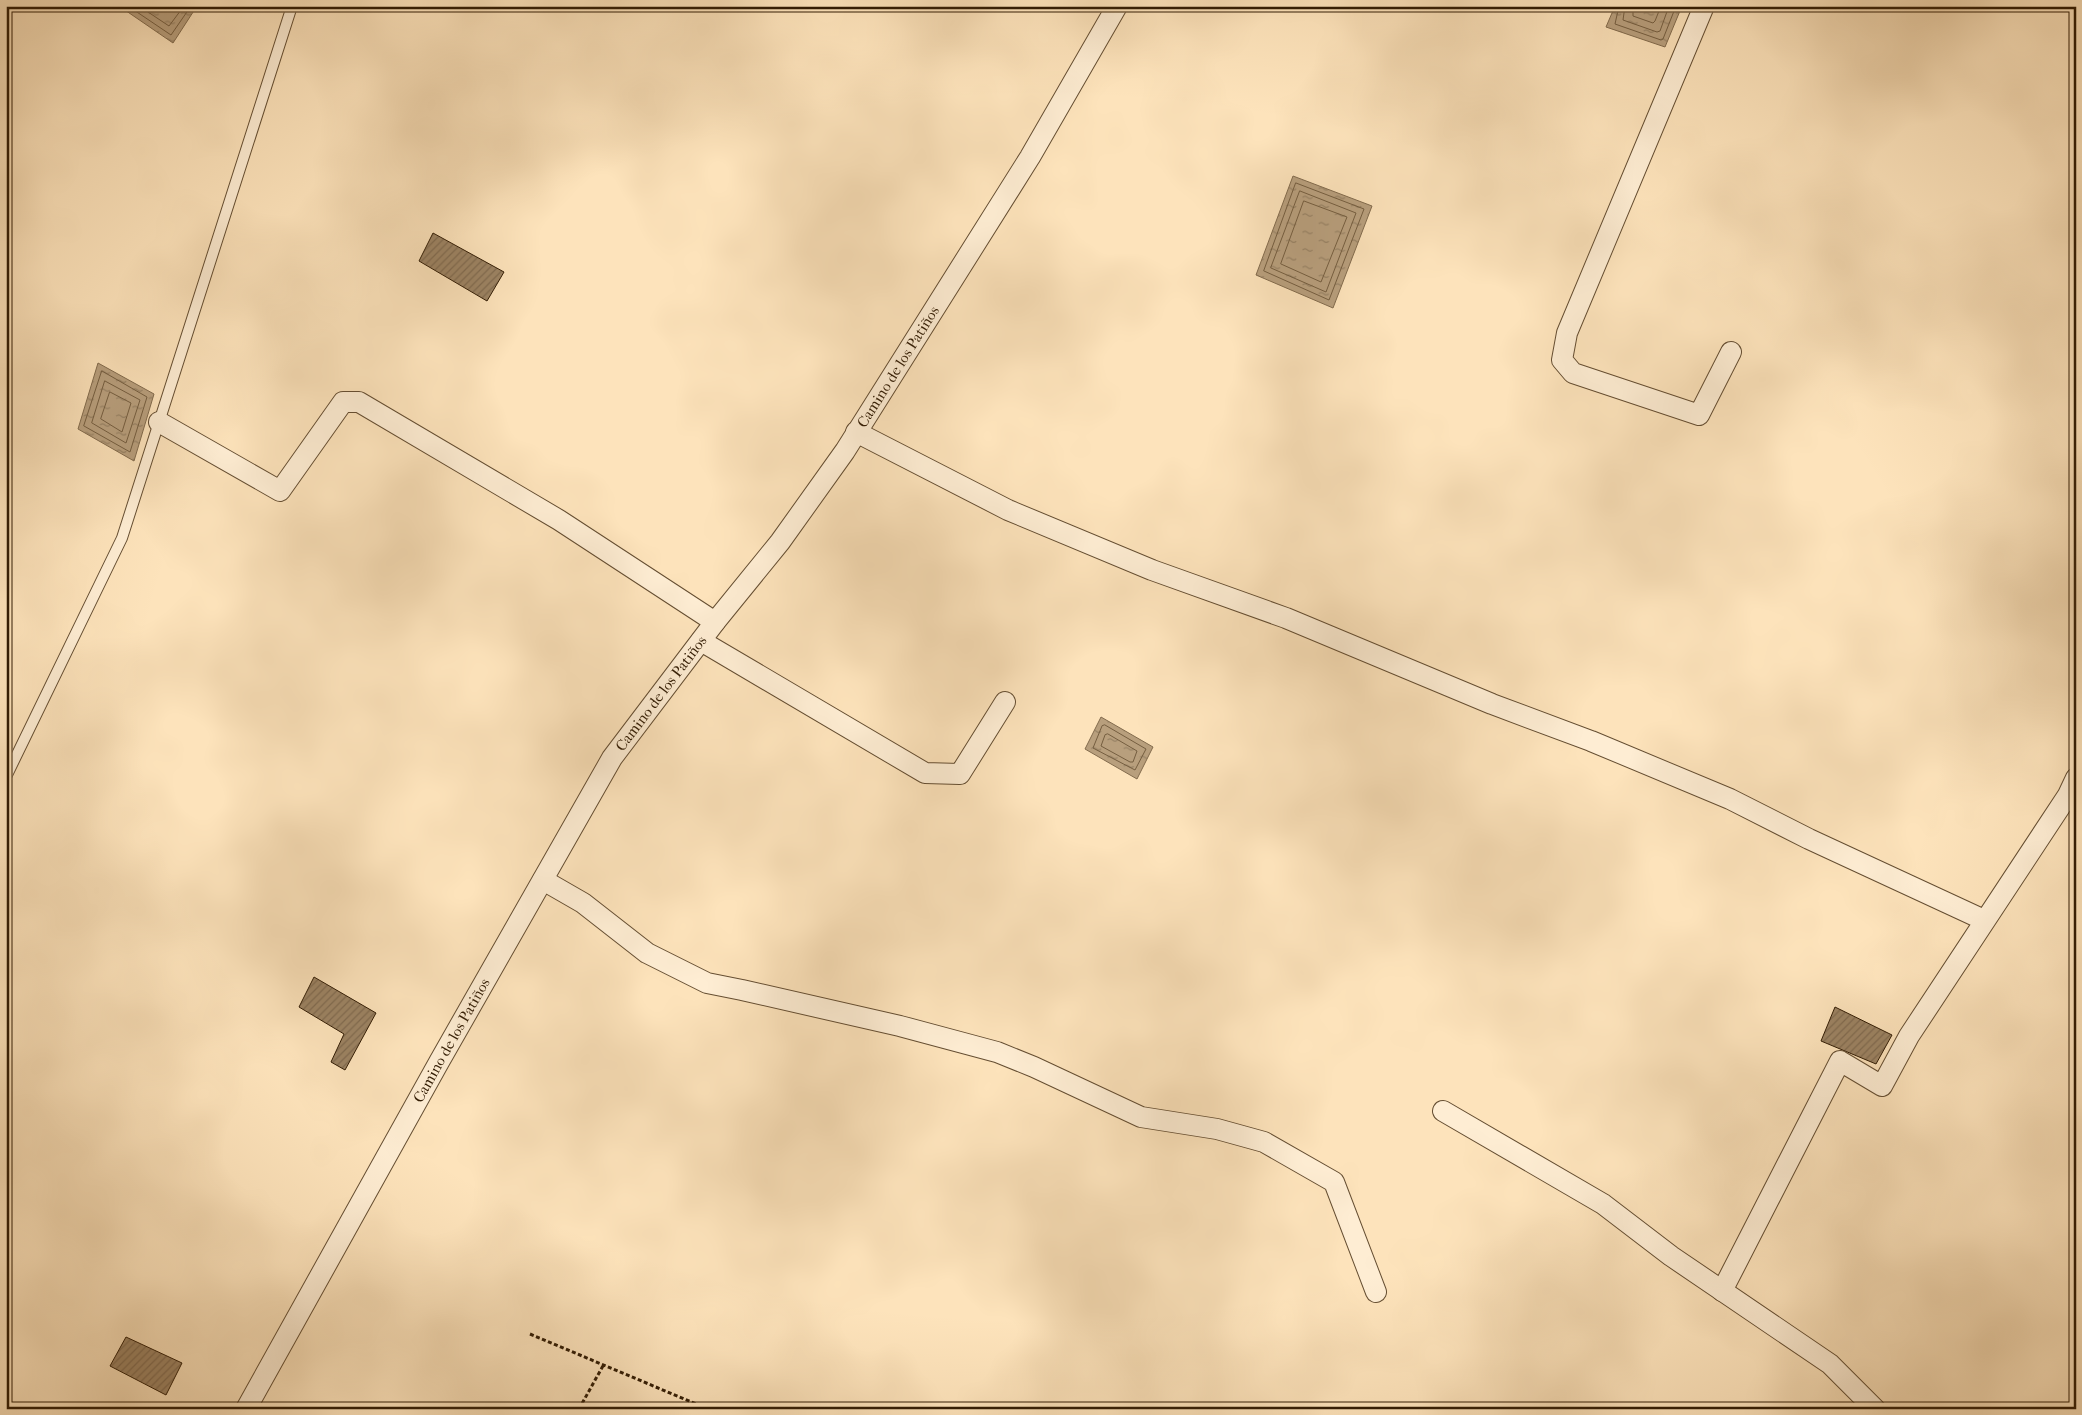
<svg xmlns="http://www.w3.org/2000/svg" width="2082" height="1415" font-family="'IM FELL French Canon',serif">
<defs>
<pattern id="water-ripples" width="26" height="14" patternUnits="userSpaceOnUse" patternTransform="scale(1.25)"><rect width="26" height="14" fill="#b89f7d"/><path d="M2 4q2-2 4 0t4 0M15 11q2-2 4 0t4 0" fill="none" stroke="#968164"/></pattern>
<pattern id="building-hatch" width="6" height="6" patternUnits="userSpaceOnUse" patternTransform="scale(1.25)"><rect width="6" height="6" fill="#9c8363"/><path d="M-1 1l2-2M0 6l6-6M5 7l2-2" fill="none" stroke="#806a4f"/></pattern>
</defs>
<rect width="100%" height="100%" fill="#fde3bb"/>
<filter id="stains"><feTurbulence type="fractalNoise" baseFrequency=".004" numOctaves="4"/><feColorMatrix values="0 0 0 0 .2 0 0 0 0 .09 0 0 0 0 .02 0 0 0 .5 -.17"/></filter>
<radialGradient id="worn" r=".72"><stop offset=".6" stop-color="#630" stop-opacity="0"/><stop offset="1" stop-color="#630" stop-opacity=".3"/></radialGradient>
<path fill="url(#water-ripples)" stroke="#826b4d" d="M119 6H197L173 43Z
M1615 6H1682L1665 47 1606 27Z
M1293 176 1372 206 1333 308 1256 275Z
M98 363 154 394 134 461 78 429Z
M1101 717 1153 747 1137 779 1085 749Z"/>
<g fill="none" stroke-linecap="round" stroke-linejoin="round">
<path stroke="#755e40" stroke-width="1" d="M128 6 171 35 191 6
M139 6 169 26 184 6
M1619 6 1615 24 1661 40 1663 39 1676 6
M1625 6 1623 20 1657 32 1660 31 1669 6
M1633 6V16L1653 23 1655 21 1661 6
M1296 183 1364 209 1329 300 1264 271Z
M1300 191 1356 213 1326 292 1271 268Z
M1304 201 1347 217 1321 282 1281 264Z
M102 371 147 397 130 452 84 426Z
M105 381 140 400 126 443 92 423Z
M110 392 131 403 122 432 101 419Z
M1105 725 1146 749 1135 770 1093 748 1102 726Z
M1108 734 1137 751 1133 762H1130L1101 746 1105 735Z"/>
</g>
<path fill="url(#building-hatch)" stroke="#321c04" d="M433 233 504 272 487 301 419 261Z
M314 977 376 1013 345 1070 331 1062 344 1034 299 1007Z
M1835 1007 1892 1035 1876 1064 1821 1041Z
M126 1337 182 1363 166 1395 110 1366Z"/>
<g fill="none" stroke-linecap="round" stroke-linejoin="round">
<defs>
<path id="lane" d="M6 777 122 538 292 6"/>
<g id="street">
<path d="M1704 6 1567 333 1562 360 1573 373 1699 415 1731 352"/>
<path d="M159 422 280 491 343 402H359L559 520 715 622"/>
<path d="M856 432 1008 510 1152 570 1286 618 1492 704 1591 741 1730 799 1809 839 1984 920"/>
<path d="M701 641 925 773 960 774 1005 702"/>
<path d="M543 880 583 903 647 953 707 983 742 990 900 1026 997 1052 1034 1067 1141 1117 1217 1129 1264 1142 1334 1182 1376 1292"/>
<path d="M1443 1111 1603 1204 1671 1256 1830 1364 1875 1409"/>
<path d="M1722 1291 1840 1061 1882 1086 1909 1036 2068 795 2076 778"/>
<path id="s1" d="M246 1409 439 1062 612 758 715 622 780 542 845 451 1030 157 1117 6"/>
</g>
</defs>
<use href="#lane" stroke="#654e32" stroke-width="12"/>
<use href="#street" stroke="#654e32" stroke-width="22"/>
<path stroke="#321c04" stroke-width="3" stroke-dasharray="4 2.5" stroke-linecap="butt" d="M530 1334 708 1409
M579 1409 604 1364"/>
<use href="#lane" stroke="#feedd3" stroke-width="10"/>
<use href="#street" stroke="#feedd3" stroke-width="20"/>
</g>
<g text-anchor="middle" stroke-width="4" stroke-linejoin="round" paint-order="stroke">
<g font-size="15" fill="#321c04" stroke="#feedd3">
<text dy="5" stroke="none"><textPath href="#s1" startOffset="1232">Camino de los Patiños</textPath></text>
<text dy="5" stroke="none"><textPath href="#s1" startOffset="828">Camino de los Patiños</textPath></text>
<text dy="5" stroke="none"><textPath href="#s1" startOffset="422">Camino de los Patiños</textPath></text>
</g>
</g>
<rect width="2082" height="1415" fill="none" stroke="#fde3bb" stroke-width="25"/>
<rect x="8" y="8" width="2067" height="1400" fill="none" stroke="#321c04" stroke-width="2.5"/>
<rect x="12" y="12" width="2057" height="1390" fill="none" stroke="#321c04"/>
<rect width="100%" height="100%" filter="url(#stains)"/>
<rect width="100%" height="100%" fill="url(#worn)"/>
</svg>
